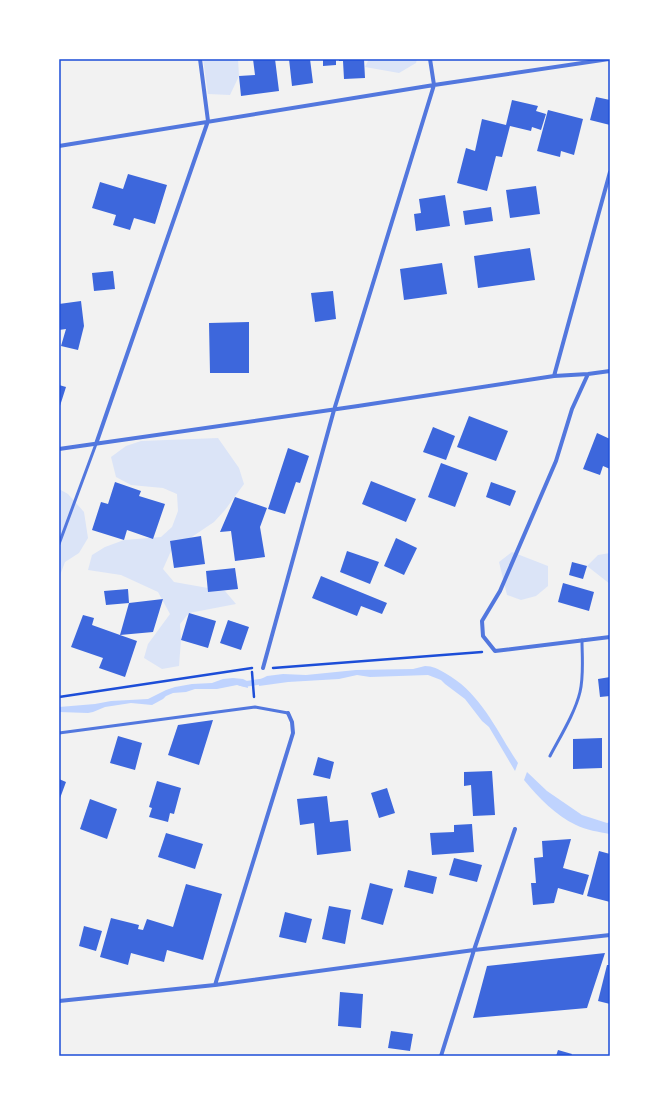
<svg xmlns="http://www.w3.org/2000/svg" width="669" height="1115" font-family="'Asap Condensed',sans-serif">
<rect width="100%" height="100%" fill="#f2f2f2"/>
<path fill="#dbe4f7" d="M203 59H238L239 76 230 95 208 94Z
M369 59H417L416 63 399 73 365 67Z
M218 438 239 468 244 484 225 510 214 522 171 551 163 569 174 582 225 591 236 604 189 613 180 624 181 640 179 666 162 669 144 658 148 644 170 614 158 592 121 575 88 570 92 555 105 547 124 540 161 537 172 527 178 511 177 494 163 488 131 485 116 477 111 457 126 446 141 441Z
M59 489 68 494 84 512 88 538 79 553 65 562 59 578Z
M512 552 548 566V586L536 596 521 600 507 595 499 562Z
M610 553V584L587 566 598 555Z"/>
<path fill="#bfd3fe" d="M425 666C433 666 438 669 445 673 481 693 496 730 518 763L515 771 489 727 482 721 465 699 445 684 441 680 428 675 370 677 357 675 339 679 288 682 259 686V680L267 676 283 674 306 675 356 670 413 669Z
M233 678 243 679 247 681 248 688 237 685 217 689H195L186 692 173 693 166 696 163 699 152 705 131 703 105 707 93 712 88 713 59 712V707L95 704 111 701 148 699 166 690 175 687 192 684 212 683 223 679Z
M527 772 547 791 582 815 607 823 610 822V834C599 832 586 830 576 825 555 815 539 798 524 780Z"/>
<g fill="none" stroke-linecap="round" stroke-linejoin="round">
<path stroke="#bfd3fe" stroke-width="5.5" d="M240 683 245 684 265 681"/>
</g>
<path fill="#3d67dc" d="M253 59H275L279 91 241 96 239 76 255 75Z
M289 59H310L313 83 292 86Z
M323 59H336V65L323 66Z
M339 59H364L365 78 344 79 343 61H339Z
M596 97 610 100V125L590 120Z
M512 100 538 106 536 111 546 114 541 130 532 127 531 131 510 126 502 157 496 156 487 191 457 183 466 148 475 151 482 119 506 125Z
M548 110 583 119 574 155 561 151 560 157 537 151Z
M128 174 167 185 155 224 134 218 130 230 113 225 116 215 92 208 100 182 123 189Z
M536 186 540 214 510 218 506 190Z
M445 195 450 226 416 231 414 214 421 213 419 199Z
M491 207 493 221 465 225 463 211Z
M530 248 535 280 478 288 474 256Z
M442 263 447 294 404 300 400 269Z
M113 271 115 289 94 291 92 273Z
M333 291 336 319 315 322 311 293Z
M81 301 84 326 78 350 61 346 66 329 59 330V304Z
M249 322V373H210L209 323Z
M59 385 66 387 59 409Z
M469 416 508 431 496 461 457 447Z
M433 427 455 436 446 460 423 452Z
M597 433 610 439V469L603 466 600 475 583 469Z
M288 448 309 456 300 483 296 482 285 514 268 509Z
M441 463 468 473 455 507 428 497Z
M371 481 416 499 406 522 362 504Z
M115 482 141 491 139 496 165 504 153 539 127 530 124 540 92 530 101 502 108 504Z
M491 482 516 491 510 506 486 497Z
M235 497 267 508 260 527 265 557 235 561 231 531 220 532Z
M201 536 205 564 174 568 170 541Z
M396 538 417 548 404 575 384 566Z
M347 551 379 562 370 584 340 572Z
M572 562 587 566 583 579 569 575Z
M235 568 238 589 208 592 206 571Z
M321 576 387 603 382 614 361 606 357 616 312 598Z
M563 583 594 592 589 611 558 602Z
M128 589 129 603 163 599 153 632 120 635 137 641 125 677 99 668 103 658 71 647 83 615 94 618 92 625 120 635 129 603 106 605 104 591Z
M189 613 216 621 208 648 181 640Z
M228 620 249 627 241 650 220 643Z
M610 677V696L600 697 598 679Z
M213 720 199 765 168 755 178 725Z
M118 736 142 743 135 770 110 763Z
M602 738V768L573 769V739Z
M318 757 334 762 330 779 313 775Z
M492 771 495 815 473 816 471 785 464 786V772Z
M59 779 66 782 59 801Z
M157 781 181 788 174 814 170 813 168 822 149 817 152 808 149 807Z
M387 788 395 813 379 818 371 793Z
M327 796 330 822 348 820 351 851 317 855 314 823 300 825 297 799Z
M90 799 117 809 107 839 80 829Z
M472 824 474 852 432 855 430 833 454 832V825Z
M166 833 203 844 195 869 158 857Z
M571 839 563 868 589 875 583 895 558 888 554 903 533 905 531 883H536L534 858 543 857 542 841Z
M599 851 610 854V902L587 896Z
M454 858 482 865 477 882 449 875Z
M408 870 437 877 433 894 404 887Z
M370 883 393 889 383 925 361 919Z
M186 884 222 894 203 960 167 950 164 962 131 953 128 965 100 957 111 918 139 925 138 929 143 930 147 919 173 927Z
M329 906 351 910 345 944 322 939Z
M285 912 312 919 306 943 279 937Z
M84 926 102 931 96 951 79 946Z
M605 953 587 1008 473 1018 487 966Z
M607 965H610V1004L598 1001Z
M340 992 363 994 361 1028 338 1026Z
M391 1031 413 1034 410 1051 388 1048Z
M558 1050 572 1054 571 1056H556Z"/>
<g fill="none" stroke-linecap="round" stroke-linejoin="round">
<path stroke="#1d4ed8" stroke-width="2.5" d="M273 668 482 652
M252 672 254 697
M59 697 252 668"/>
<path stroke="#5277de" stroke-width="3" d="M59 544 96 444
M59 733 255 707 288 713
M550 756C560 737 575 713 580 692 584 675 582 657 582 640"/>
<path stroke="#5277de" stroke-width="4" d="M59 146 434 85 609 59
M588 374 572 409 556 461 500 591 482 621 483 636 495 651 610 637
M554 376 610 172
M96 444 208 121 200 59
M59 449 358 406 554 376 588 374 610 371
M263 668 334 410 434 85 430 59
M215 985 293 733 292 722 288 713
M59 1001 215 985 474 950 610 935
M441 1056 474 950 515 829"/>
</g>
<rect width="669" height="1115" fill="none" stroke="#ffffff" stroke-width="120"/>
<rect x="60" y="60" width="549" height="995" fill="none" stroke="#1d4ed8" stroke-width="1.5"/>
</svg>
